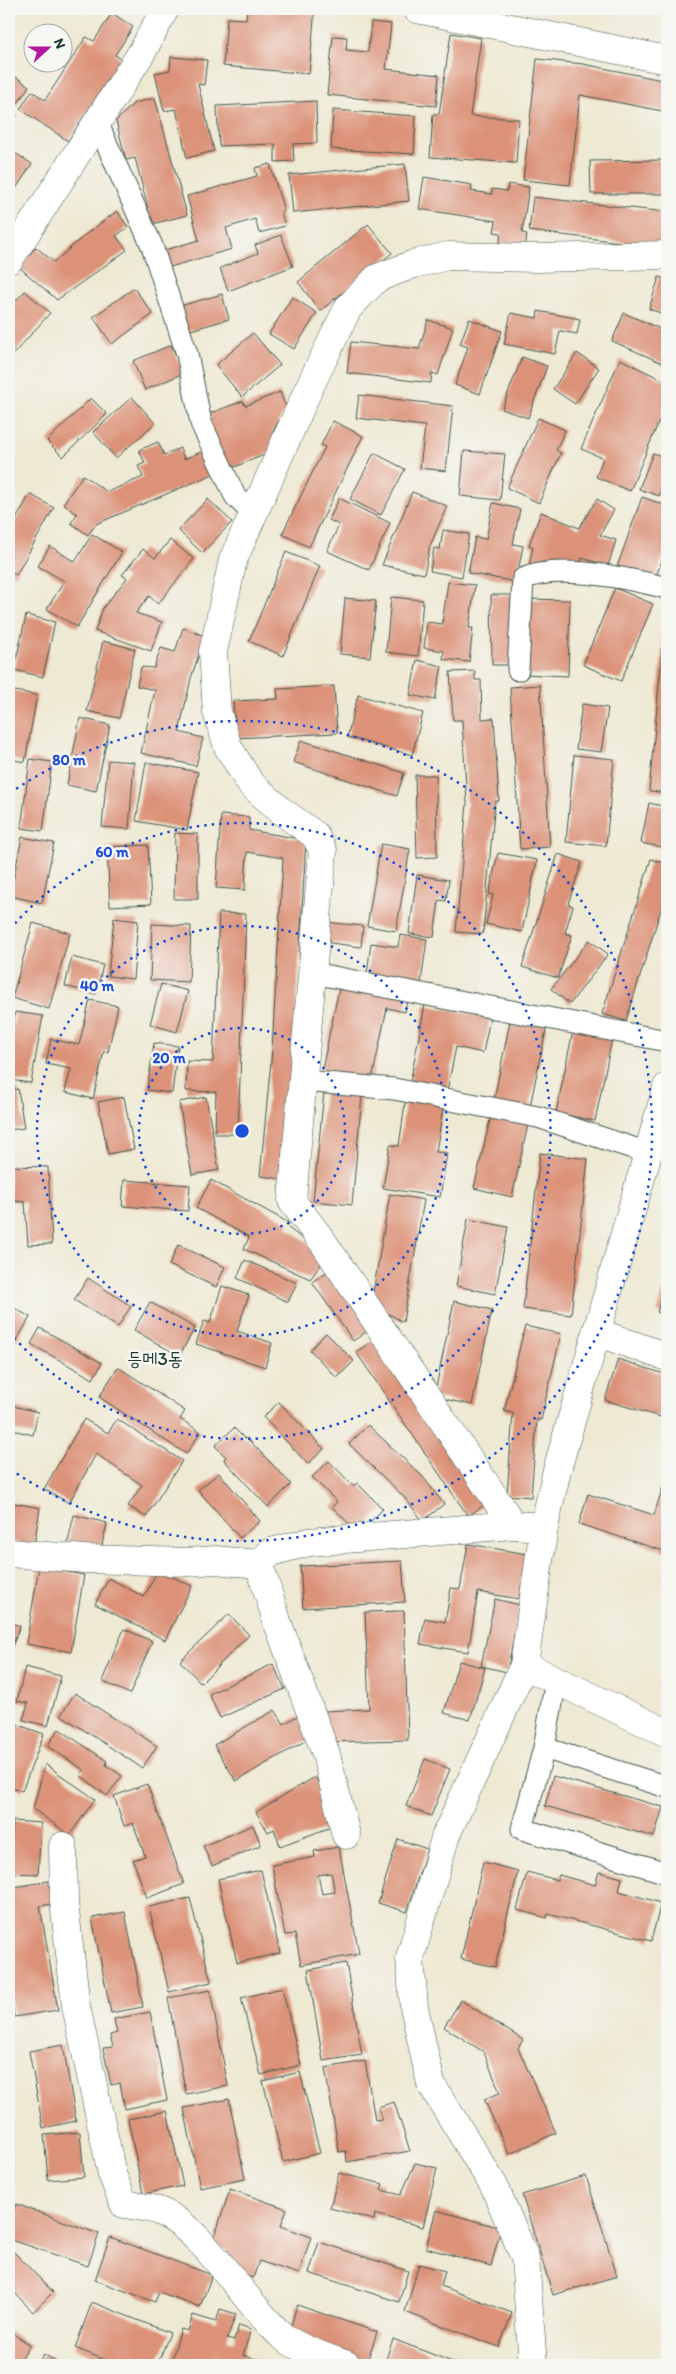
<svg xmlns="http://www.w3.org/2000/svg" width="676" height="2374" font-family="Itim,'Poor Story',sans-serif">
<rect width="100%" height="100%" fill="#f6f6f2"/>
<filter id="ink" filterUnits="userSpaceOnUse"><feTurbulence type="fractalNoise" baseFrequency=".02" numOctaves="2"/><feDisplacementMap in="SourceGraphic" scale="10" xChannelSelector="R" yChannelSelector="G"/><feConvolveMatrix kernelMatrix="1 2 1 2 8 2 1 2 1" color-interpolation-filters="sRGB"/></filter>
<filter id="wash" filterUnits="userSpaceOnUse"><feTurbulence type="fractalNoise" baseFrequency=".0096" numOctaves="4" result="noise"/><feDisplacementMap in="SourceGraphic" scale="20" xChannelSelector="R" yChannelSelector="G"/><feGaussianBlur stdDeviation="1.12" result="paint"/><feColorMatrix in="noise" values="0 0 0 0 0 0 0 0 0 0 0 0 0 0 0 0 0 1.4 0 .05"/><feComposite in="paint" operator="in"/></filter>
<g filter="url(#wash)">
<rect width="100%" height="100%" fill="#eee9d3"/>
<g id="blocks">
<path fill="#dc9278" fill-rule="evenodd" d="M247 9H315L309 74 223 66 227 18 246 19Z
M112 13 133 27 115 55 121 59 68 141 20 109 32 91 45 100 86 37 94 41Z
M371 22 391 24 386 69 439 75 436 106 327 95 333 36 347 37 346 50 368 52Z
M451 33 481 38 470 116 519 119 516 163 430 157 433 114H439Z
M171 57 207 60 204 85 198 84 214 151 187 158 176 109 164 111 155 73 170 70Z
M537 59 583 64 667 81V112L580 95 570 185 523 180Z
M9 72 29 86 12 112 17 115 9 128Z
M155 98 187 215 152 224 135 158 126 160 116 121 134 103Z
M316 101 317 143 293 144 294 161 275 162V144L219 146 217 106Z
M333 110 416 116 414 154 331 149Z
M9 149 32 164 9 199Z
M667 160V194H591L590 161Z
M270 164 284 211 281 212 285 226 259 233 255 219 226 228 232 249 170 267 165 250 199 240 187 196 257 176 255 168Z
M405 164 409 201 293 213 289 175Z
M424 177 472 185 471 191 492 194V189L507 191 508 184 529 187 522 233 527 234 525 250 499 246 501 233 494 232 496 221 419 209Z
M533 197 666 212 662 247 529 231Z
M117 211 128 227 116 236 127 250 57 300 19 267 36 247 54 262 86 234Z
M368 224 392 253 320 311 298 282Z
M281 235 293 266 228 291 220 268 258 253 255 245Z
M659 277 667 280V315L649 309Z
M134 288 153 314 112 344 93 317Z
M25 291 50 313 9 359V308Z
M222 294 229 319 187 331 180 306Z
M292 297 317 313 294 349 269 334Z
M538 311 580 319 577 334 560 331 555 354 504 344 511 313 537 318Z
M624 313 667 332V365L612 341Z
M469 319 502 331 480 394 455 385 468 347 460 344Z
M428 320 453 328 438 375 432 373 431 383 347 373 351 342 419 349Z
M253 333 280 365 242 397 216 365Z
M171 345 184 373 145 390 133 361Z
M577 353 599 368 575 404 553 389Z
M522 357 547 366 528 418 502 409Z
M620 359 667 382V402L630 491 596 477 603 458 581 449Z
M280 392 288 412 283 413 272 433 276 443 269 453 227 470 205 415 243 401 245 406Z
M359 395 453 406 446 471 420 468 425 426 356 418Z
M132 397 155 423 116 458 93 432Z
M91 398 107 414 63 457 47 441Z
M538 418 565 430 556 450 561 453 539 503 507 488Z
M333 421 363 436 309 547 282 534 325 447 321 445Z
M158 442 164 455 180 448 184 459 208 449 218 472 96 524 88 535 71 523 77 514 63 504 83 475 107 492 143 477 138 466 145 463 139 450Z
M464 451 505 454 500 500 460 496Z
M374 453 405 469 381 515 350 499Z
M653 453 667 458V485L664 484 659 496 639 489Z
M412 492 447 506 430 546 424 574 382 565Z
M30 494 54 508 16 575 9 571V532Z
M642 497 667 506V545L655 580 617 567Z
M339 498 390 523 369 570 327 551 339 525 329 520Z
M208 499 232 522 202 553 178 530Z
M597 499 614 510 600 535 616 540 608 566 582 558 578 571 548 562 547 570 529 566 533 547 529 545 541 512 579 528Z
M493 503 520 509 513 544 523 546 516 582 468 573 475 537 486 539Z
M443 530 469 534 462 577 430 571 434 548 440 549Z
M92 534 122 552 77 627 47 609 64 581 38 566 50 546 75 562Z
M170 540 194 559 158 604 149 596 136 613 162 622 151 651 95 631 103 608 127 578 122 575 143 549 155 558Z
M286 552 320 566 283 656 249 641Z
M9 574 12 575 10 597H9Z
M448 582 475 585 469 628H473L469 662 443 659 444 651 424 648 427 622 442 624Z
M615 588 653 604 621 681 583 665Z
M491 595H514V665H492Z
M391 597 423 600 418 656 386 652Z
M345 598 376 601 370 657 340 654Z
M524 599 570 600 568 676 523 674Z
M666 611H667V793L649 791Z
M26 615 55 622 43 677 14 670Z
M183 628 205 636 191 678 179 732 203 738 196 766 141 753 155 690 137 686 141 667 154 668 161 648 175 652Z
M103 641 135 649 119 718 87 711Z
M417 660 442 666 435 700 410 695Z
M475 671V680H481L482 719 494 718 499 801H495L483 934 456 932 467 803 462 720H453L450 672Z
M540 685 550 847 520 849 510 687Z
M334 686 337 733 236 738 233 701 278 699 277 689Z
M9 690 37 695 25 762 9 759Z
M358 695 423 713 412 755 347 737Z
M582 704 608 708 601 752 576 749Z
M80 718 110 725 96 791 67 785Z
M301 740 404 773 397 796 293 762Z
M574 755 614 759 606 846 566 842Z
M30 759 52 762 43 831 21 828Z
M108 760 134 762 129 829 102 827Z
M146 762 198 772 187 830 136 821Z
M415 775H436L437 857 417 858Z
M649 803 667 807 665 848 641 843Z
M221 815 249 817V830L306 840 294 1052 282 1179 260 1176 272 1050 283 858 247 852 245 890 216 888Z
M175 833 198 834V899H174Z
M22 837 54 843 42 903 10 896Z
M381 844 410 849 396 931 367 926Z
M148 845 151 904 110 906 107 847Z
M498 853 537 860 522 932 486 924 493 895 489 894Z
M558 854 582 862 568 904 573 906 565 933 572 935 558 978 522 967Z
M651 859 667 864V890L626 1021 602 1014Z
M417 875 449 880 446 901 439 900 434 937 409 934Z
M219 913 246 914 238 1134H215L216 1092 186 1091 187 1061 213 1062Z
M114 918 138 921 133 979 108 976Z
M325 922 363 926 361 947 323 942Z
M33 923 70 933 49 1009 12 998Z
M152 924 191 926 189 982 150 980Z
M400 935 427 939 420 990 366 982 371 943 398 947Z
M589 940 608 954 570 1004 551 989Z
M72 957 103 965 96 994 65 986Z
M341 979 408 993 405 1012 387 1008 371 1084 321 1074Z
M161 984 188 991 177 1032 150 1024Z
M90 1000 118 1006 108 1052 104 1051 93 1099 65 1092 71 1069 46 1064 51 1039 79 1045Z
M425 1005 490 1018 483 1053 456 1047 446 1096 409 1088Z
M15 1012 43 1016 31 1083 9 1080V1055Z
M511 1017 547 1025 529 1111 493 1104Z
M574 1026 613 1034 595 1121 556 1113Z
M154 1043 178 1046 172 1093 147 1090Z
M18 1089 24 1128 9 1130V1090Z
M324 1092 362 1095 352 1205 313 1201Z
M124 1097 134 1149 108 1154 98 1102Z
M206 1097 219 1170 192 1175 179 1102Z
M406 1097 444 1103 436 1152 447 1153 440 1197 383 1188 390 1145 399 1146Z
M492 1111 529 1120 512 1197 474 1188Z
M540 1153 588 1159 571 1315 523 1309Z
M9 1166 48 1167 52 1244 28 1245 25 1202 11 1201Z
M124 1180 190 1185 188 1211 122 1206Z
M211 1180 289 1223 287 1227 327 1257 310 1279 244 1249 249 1237 196 1208Z
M390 1194 424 1200 403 1322 371 1304Z
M468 1219 508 1227 495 1294 456 1286Z
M178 1245 225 1267 216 1287 169 1265Z
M245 1260 297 1283 288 1302 237 1278Z
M331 1269 372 1328 353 1341 312 1282Z
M88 1278 131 1306 118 1327 74 1300Z
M667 1279V1315L657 1312Z
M222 1286 249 1295 237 1331 272 1343 265 1367 196 1344 204 1321 210 1323Z
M454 1301 492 1310 472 1405 434 1397Z
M150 1302 195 1328 179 1356 134 1330Z
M9 1305 30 1317 17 1340 9 1336Z
M525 1326 561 1334 541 1420 537 1419 531 1497 507 1495 513 1413 504 1411Z
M40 1328 102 1363 93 1379 31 1344Z
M326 1333 354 1361 337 1378 310 1350Z
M378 1337 490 1501 468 1516 356 1352Z
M618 1359 667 1375V1419L605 1400Z
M118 1367 185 1411 180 1419 201 1432 186 1454 99 1397Z
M279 1402 324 1449 308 1464 263 1417Z
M9 1405 38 1412 33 1435 9 1429Z
M84 1419 108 1433 117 1419 182 1461 146 1517 128 1506 142 1485 96 1454 69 1503 44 1489Z
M368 1425 423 1477 444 1504 423 1521 404 1497 349 1444Z
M234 1428 245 1439 247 1438 291 1484 268 1507 224 1460 226 1457 215 1446Z
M329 1461 353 1486 357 1483 383 1509 359 1533 332 1507 337 1502 312 1477Z
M219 1473 260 1521 240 1538 198 1490Z
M667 1474V1552L579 1524 588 1494 654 1515Z
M9 1502 40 1508 34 1546 9 1541Z
M74 1515 107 1523 100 1554 67 1546Z
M468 1544 527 1554 519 1599 478 1592 468 1652 420 1644 425 1618 445 1622 451 1588 460 1589Z
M402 1561 405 1602 303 1608 300 1566Z
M39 1567 84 1575 71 1652 26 1644Z
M156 1574 175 1578 192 1586 165 1640 95 1604 109 1578 144 1597Z
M495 1599 520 1605 507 1672 481 1666Z
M404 1611 408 1740 325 1742 323 1711 369 1709 365 1612Z
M229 1614 249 1635 201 1683 180 1661Z
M9 1622 20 1626 9 1655Z
M124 1629 152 1641 130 1694 102 1681Z
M459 1661 485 1668 470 1720 444 1713Z
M273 1664 285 1689 220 1718 209 1694Z
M25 1667 61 1676 48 1726 23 1720 28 1703 17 1701Z
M75 1693 157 1746 142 1768 61 1715Z
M275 1710 284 1724 297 1716 310 1738 236 1781 214 1745Z
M16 1724 44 1734 22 1791 9 1786V1745Z
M59 1729 107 1761 106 1765 122 1776 107 1796 80 1775 84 1770 47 1746Z
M425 1759 450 1769 431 1816 406 1806Z
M45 1764 95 1799 70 1835 33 1809Z
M553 1776 663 1807 654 1837 545 1806Z
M315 1777 327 1797 334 1826 280 1846 274 1829 268 1832 256 1812Z
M147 1784 184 1884 147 1898 133 1860 145 1856 133 1823 124 1826 114 1796Z
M13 1821 41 1823 38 1874 10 1873Z
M253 1825 261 1845 212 1866 203 1846Z
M398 1839 427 1849 407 1912 378 1903Z
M339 1847 359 1954 301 1965 295 1934 285 1935 272 1865 315 1857 314 1851ZM331 1873 335 1892 322 1894 318 1875Z
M483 1862 518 1871 495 1967 461 1959Z
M261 1870 280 1953 237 1963 218 1879Z
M527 1872 557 1880 559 1875 595 1885 599 1872 622 1878 619 1891 661 1903 651 1941 548 1914 547 1918 517 1910Z
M49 1881 52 1904 40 1906 58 2010 14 2017 9 1986V1888Z
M190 1898 211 1982 169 1992 149 1907Z
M125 1912 143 2007 111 2013 92 1918Z
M346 1963 362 2055 323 2061 308 1970Z
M282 1988 301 2065 261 2075 241 1998Z
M210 1990 228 2086 186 2094 168 1998Z
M461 2000 523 2040 518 2048 556 2133 509 2154 484 2099 500 2093 484 2052 444 2027Z
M150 2012 167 2100 125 2109 120 2083 111 2085 103 2048 113 2047 110 2035 117 2033 114 2019Z
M63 2045 76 2121 43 2128 29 2051Z
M365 2061 375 2120 382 2119 378 2107 394 2102 410 2151 347 2162 346 2151 339 2152 325 2068Z
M300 2072 320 2153 283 2162 263 2081Z
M229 2099 245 2179 200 2188 184 2108Z
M167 2111 183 2186 143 2194 128 2119Z
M80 2132 84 2177 48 2180 44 2135Z
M9 2141 12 2163H9Z
M415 2163 437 2168 423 2227 375 2214 374 2220 330 2208 339 2173 383 2184 381 2190 401 2195Z
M586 2176 617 2276 553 2295 522 2195Z
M230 2189 287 2209 281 2226 311 2237 299 2274 259 2261 253 2278 234 2271 224 2260 227 2250 212 2245Z
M16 2204 99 2234 88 2266 9 2239V2224Z
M436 2210 501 2228 491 2266 426 2248Z
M110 2237 212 2275 200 2307 159 2292 155 2302 95 2280Z
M319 2242 408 2271 399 2302 309 2273Z
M9 2247 53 2292 33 2312 9 2287Z
M419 2264 445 2271 441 2286 512 2313 499 2347 405 2312Z
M92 2302 170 2333 157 2365H118L75 2348Z
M297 2305 377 2332 367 2362 288 2336Z
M220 2309 236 2314 227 2339 234 2341 239 2325 251 2329 243 2355 272 2365H170L181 2329 188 2331 193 2315 216 2322Z
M9 2331 30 2345 17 2365H9Z
M393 2339 460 2365H384Z
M44 2354 61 2365H37Z"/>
</g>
</g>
<g filter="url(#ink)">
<use href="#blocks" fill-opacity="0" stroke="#3e574c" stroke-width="1"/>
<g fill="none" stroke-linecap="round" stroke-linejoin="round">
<defs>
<path id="lane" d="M97 122 152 246 187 354 201 423 235 496 253 514
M518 670 523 579C557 563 631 579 667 588
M313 973 667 1041
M303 1081 394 1089 538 1117 648 1153
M556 1680 544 1748 522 1829 667 1873
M544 1748 667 1787"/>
<path id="street" d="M9 260 142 52 165 9
M596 1332 667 1357
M544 1527 513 1525 323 1242 292 1201 323 851 315 835 280 810 250 783 228 747 217 712 213 652 233 560 309 388 348 308 377 278 414 264 448 256 537 258 667 255
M9 1553 85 1559 188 1562 215 1560 259 1564
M524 1665 667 1733
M346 1835 326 1754 277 1621 259 1564 271 1552 309 1542 513 1525
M63 1846 64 1902 76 2006 112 2174 124 2204C136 2206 150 2207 161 2212 205 2231 243 2301 281 2335 294 2347 330 2359 347 2365"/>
<path id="secondary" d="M417 9 667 60
M533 2365 525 2258 494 2186 431 2084 414 2007 410 1958 446 1835 524 1665 544 1527 557 1470 667 1087"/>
</defs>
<use href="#lane" stroke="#3e574c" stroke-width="23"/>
<use href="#street" stroke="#3e574c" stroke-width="29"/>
<use href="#secondary" stroke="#3e574c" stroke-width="29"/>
<use href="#lane" stroke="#fff" stroke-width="21"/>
<use href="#street" stroke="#fff" stroke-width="28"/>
<use href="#secondary" stroke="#fff" stroke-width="28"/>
</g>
</g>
<g fill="none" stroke="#1d4ed8" stroke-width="2.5" stroke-dasharray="2.5 5">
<circle cx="242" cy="1131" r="103"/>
<circle cx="242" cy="1131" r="205"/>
<path d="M10 929A308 308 0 1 1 10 1333"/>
<path d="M10 793A410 410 0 1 1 10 1469"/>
</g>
<g text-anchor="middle" stroke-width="5" stroke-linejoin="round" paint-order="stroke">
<g font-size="19" fill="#1f3d34" stroke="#f6f6f2">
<text x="155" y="1365">등메3동</text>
</g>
</g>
<circle cx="242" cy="1131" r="8" fill="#1d4ed8" stroke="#f6f6f2" stroke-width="2.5"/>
<g font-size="15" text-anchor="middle" font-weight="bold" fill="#1d4ed8" stroke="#f6f6f2" stroke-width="5" stroke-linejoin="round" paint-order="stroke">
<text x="69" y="765">80 m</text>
<text x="112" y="857">60 m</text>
<text x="97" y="991">40 m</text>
<text x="169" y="1063">20 m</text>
</g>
<rect width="676" height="2374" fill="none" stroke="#f6f6f2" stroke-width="30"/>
<g transform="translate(48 48) rotate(69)"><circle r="24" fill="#f6f6f2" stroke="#a0aca6"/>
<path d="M0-4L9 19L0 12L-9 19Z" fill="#b5179e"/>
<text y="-8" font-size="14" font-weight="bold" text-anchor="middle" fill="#1f3d34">N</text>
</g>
</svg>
